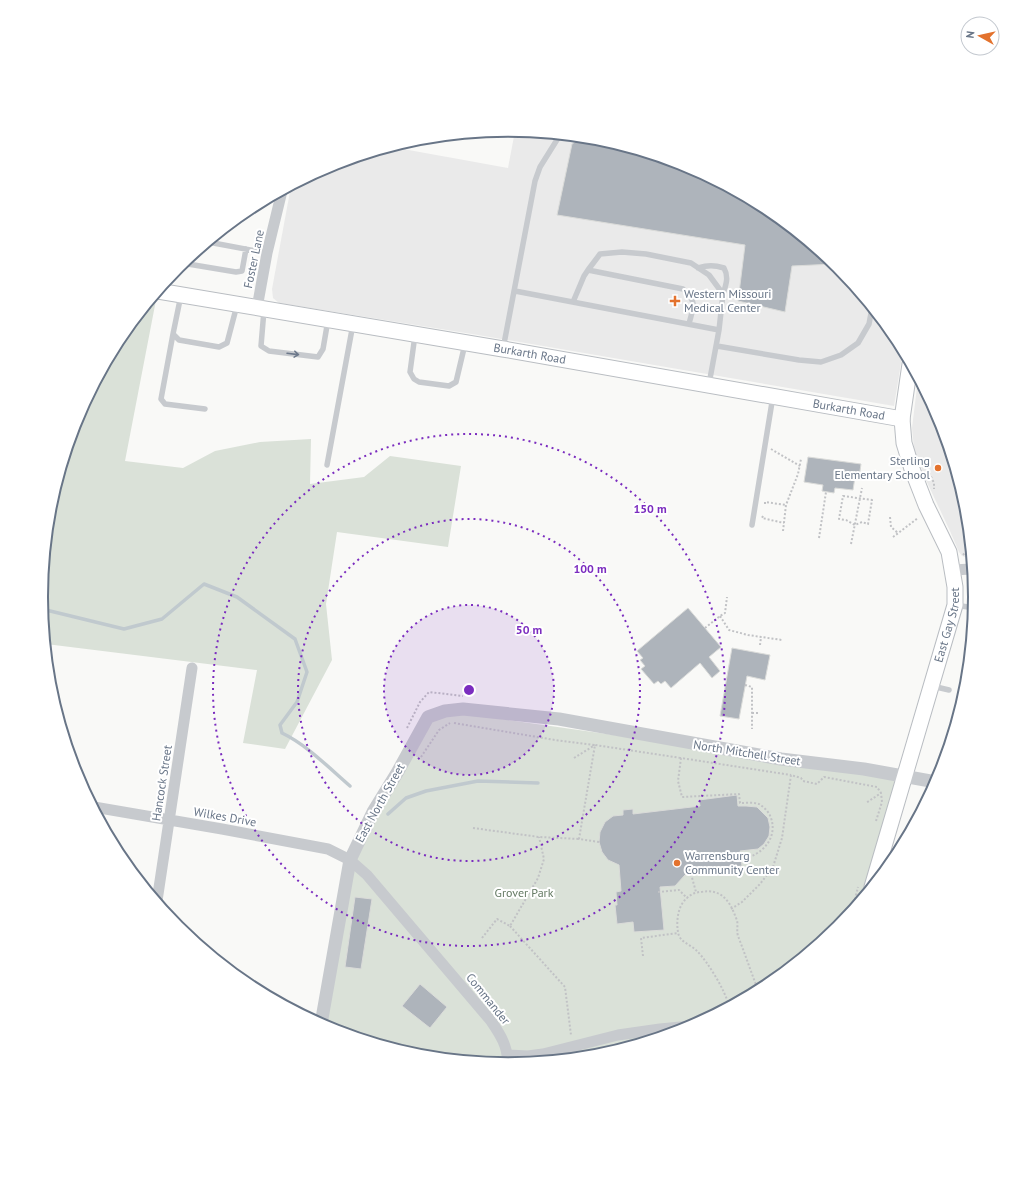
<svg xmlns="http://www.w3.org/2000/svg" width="1016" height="1194" font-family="'PT Sans',sans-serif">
<rect width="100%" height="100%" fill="#f9f9f7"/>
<path fill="#eaeaea" d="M515 131 599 139 687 166 768 209 838 267 896 338 903 351 894 406 478 335 279 303 273 298 272 289 291 186 330 165 392 147 508 168Z
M918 379 940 419 966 506 971 559 962 556 959 552 950 531 925 478 914 449 912 428Z"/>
<path fill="#dae1d8" d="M151 299 156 300 125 461 183 468 215 451 260 442 311 439 310 484 364 477 390 456 461 466 448 547 337 532 326 604 332 660 285 749 243 743 257 670 46 644 41 597 50 506 77 418 120 337Z
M445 711 904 776 872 887 838 927 767 985 686 1029 599 1055 508 1064 417 1055 326 1026 350 860 428 717Z"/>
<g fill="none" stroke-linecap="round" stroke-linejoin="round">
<path stroke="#c0c9ce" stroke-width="3.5" d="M42 609 124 629 162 619 204 584 237 597 295 639 307 672 297 702 280 725 282 733C307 745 328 767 350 786
M388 814 406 798 426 791 478 781 538 783"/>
</g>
<path fill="#aeb4bb" stroke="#dadbd9" d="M582 137 599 139 687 166 768 209 834 264 792 266 785 312 738 301 745 245 557 215 572 144Z
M808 457 861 464 859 478 855 477 853 490 835 488 834 493 822 491 823 485 804 482Z
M688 608 721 647 709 657 720 671 712 678 700 663 671 688 665 681 661 684 658 681 654 684 641 669 645 666 640 660 643 658 637 651Z
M732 648 770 655 765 680 747 676 739 719 720 716Z
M737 795 738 806H746L757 807 768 818 770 827 769 836 764 844 758 849 740 851 742 866 706 870 707 873 685 875 675 886 660 887 664 930 634 932 633 922 617 924 615 905H617L616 892 621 891 619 865 608 860 602 852 599 842 600 832 605 822 613 816 623 815V810L633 809V814L700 806 699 800Z
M355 897 372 899 361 969 345 967Z
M420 984 447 1007 430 1028 402 1006Z"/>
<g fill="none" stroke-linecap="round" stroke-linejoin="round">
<defs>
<g id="secondary">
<path id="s1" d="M158 291 503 349 902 419"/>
<path id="s2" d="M872 887 955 605V587L949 552 926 505 912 469 904 443 902 419 910 364"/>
</g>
</defs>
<use href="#secondary" stroke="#b9bdc2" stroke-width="17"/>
<path stroke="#c1c2c5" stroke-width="2" stroke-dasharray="2 2" stroke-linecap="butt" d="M771 449 800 466
M924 462 934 483V489
M843 496 872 500 868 524 862 522 855 525 846 520 839 519Z
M765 504V502L786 505
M763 516 762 518 784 523
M890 517 891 527 898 533
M783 531 786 505 798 474 801 459
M893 537 918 518
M819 538 826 492
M851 544 862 488
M963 555 970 547
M720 616 729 630 748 635 782 640
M705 628 720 616 725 613 727 597
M760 645 761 637
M745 685 752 687V729
M752 713H759
M454 723 555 740 595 745
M407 728 420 702 429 692 463 696
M421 757 439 730 450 723
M574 758 595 745
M876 821 882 802 881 793
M473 828 539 837 579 839
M599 842 579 839 595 745 681 758
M741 859C762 856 778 838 771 818 769 812 764 807 759 804 753 802 746 803 740 803L739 794 682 797 678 781 681 758 791 775
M691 874 696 892
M658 892 679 890 687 898
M731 909 742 902 760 884 773 867 782 838 791 775 801 778 803 781 817 784 824 777 877 787 881 793 866 803
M852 911 858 887
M510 926 565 987 571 1035
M482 938 497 919 510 926 538 878 544 859 539 837
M643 956 641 938 678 933
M729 1006C725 990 708 962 697 951 690 944 679 942 678 932 676 921 678 905 687 898 691 894 696 892 701 892 721 888 730 901 736 918 739 923 736 930 738 936 745 954 751 972 758 990
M698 1018H706"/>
<path stroke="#c7cace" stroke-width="5.5" d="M208 242 267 253
M182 263 236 272 242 271 246 249
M698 268C708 265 714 265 724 268 729 277 726 285 723 294
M588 270 600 254 622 252 646 254 691 263 709 275 723 294 719 330
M515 291 719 330 709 384
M181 295 173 334 179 340 219 347 227 343 237 305
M573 302 584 276 588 270 683 289C698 302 693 307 689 324
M264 310 261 346 269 351 318 357 323 349 328 320
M173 334 161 399 165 404 205 409
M415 335 410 372 414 379 419 382 449 386 456 382 465 344
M717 346 799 360 821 362 841 355 858 343 869 324 872 308
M503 349 535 181 540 167 560 135
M327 465 353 324
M752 525 773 396
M955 605 968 607
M932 686 949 690"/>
<path stroke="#c7cace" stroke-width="11" d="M257 308 267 253 282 191
M952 570 972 569
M94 807 222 829 328 849 350 860 367 875 491 1021C500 1034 509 1048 507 1064
M157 901 192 668
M508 1055 528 1056 543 1054 618 1035 660 1029 691 1026"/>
<path stroke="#c7cace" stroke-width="13" d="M321 1024 350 860 373 812 397 773 428 717 445 711 463 709 559 719 781 759 864 769 936 782"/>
<use href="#secondary" stroke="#fff" stroke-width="15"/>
</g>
<defs><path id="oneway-shaft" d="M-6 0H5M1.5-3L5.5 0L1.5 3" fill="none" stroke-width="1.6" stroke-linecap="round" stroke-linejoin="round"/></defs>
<use stroke="#6d798b" href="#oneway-shaft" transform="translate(293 354) rotate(7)"/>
<circle cx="469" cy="690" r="85" fill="#7b2cbf" fill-opacity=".12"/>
<g fill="none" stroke="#7b2cbf" stroke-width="2" stroke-dasharray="2 4">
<circle cx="469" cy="690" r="85"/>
<circle cx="469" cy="690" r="171"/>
<circle cx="469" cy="690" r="256"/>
</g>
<g fill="#e3722d" stroke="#fff" stroke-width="1.5">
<path d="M673 295h4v4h4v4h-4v4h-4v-4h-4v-4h4z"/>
<circle cx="938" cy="468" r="4"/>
<circle cx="677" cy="863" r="4"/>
</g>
<g text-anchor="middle" stroke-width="4" stroke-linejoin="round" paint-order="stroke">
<g font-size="12" fill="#687587" stroke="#fff">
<text transform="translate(254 259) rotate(-78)" y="4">Foster Lane</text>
<text dy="4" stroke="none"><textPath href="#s1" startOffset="377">Burkarth Road</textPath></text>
<text dy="4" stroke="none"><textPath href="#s1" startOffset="701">Burkarth Road</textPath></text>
<text dy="4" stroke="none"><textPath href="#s2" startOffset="273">East Gay Street</textPath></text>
<text transform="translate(747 753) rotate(9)" y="4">North Mitchell Street</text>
<text transform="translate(162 783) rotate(-81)" y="4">Hancock Street</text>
<text transform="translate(380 803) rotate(-61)" y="4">East North Street</text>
<text transform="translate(225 817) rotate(10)" y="4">Wilkes Drive</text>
<text transform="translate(488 999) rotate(51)" y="4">Commander</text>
</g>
<g font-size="12" fill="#687587" stroke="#fff" text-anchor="start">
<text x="684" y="298">Western Missouri<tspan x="684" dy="14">Medical Center</tspan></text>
<text x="930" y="465" text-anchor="end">Sterling<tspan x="930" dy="14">Elementary School</tspan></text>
<text x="685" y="860">Warrensburg<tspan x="685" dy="14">Community Center</tspan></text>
</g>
<g font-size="12" fill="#647a63" stroke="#fff">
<text x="524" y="897">Grover Park</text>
</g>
</g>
<path d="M0 0H1016V1194H0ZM48 597a460 460 0 1 1 920 0a460 460 0 1 1-920 0Z" fill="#fff" fill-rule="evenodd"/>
<path fill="none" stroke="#687587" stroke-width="2" d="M48 597a460 460 0 1 1 920 0a460 460 0 1 1-920 0Z"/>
<circle cx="469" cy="690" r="6" fill="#7b2cbf" stroke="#fff" stroke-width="2"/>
<g font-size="12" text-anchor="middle" font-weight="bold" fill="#7b2cbf" stroke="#fff" stroke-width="4" stroke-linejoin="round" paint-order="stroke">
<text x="650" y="513">150 m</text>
<text x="590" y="573">100 m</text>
<text x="529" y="634">50 m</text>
</g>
<g transform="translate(980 36) rotate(278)"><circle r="19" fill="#ffffff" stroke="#c3c8cf"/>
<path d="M0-3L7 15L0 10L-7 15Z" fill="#e3722d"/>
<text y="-6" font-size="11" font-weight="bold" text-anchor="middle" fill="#687587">N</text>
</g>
</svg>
